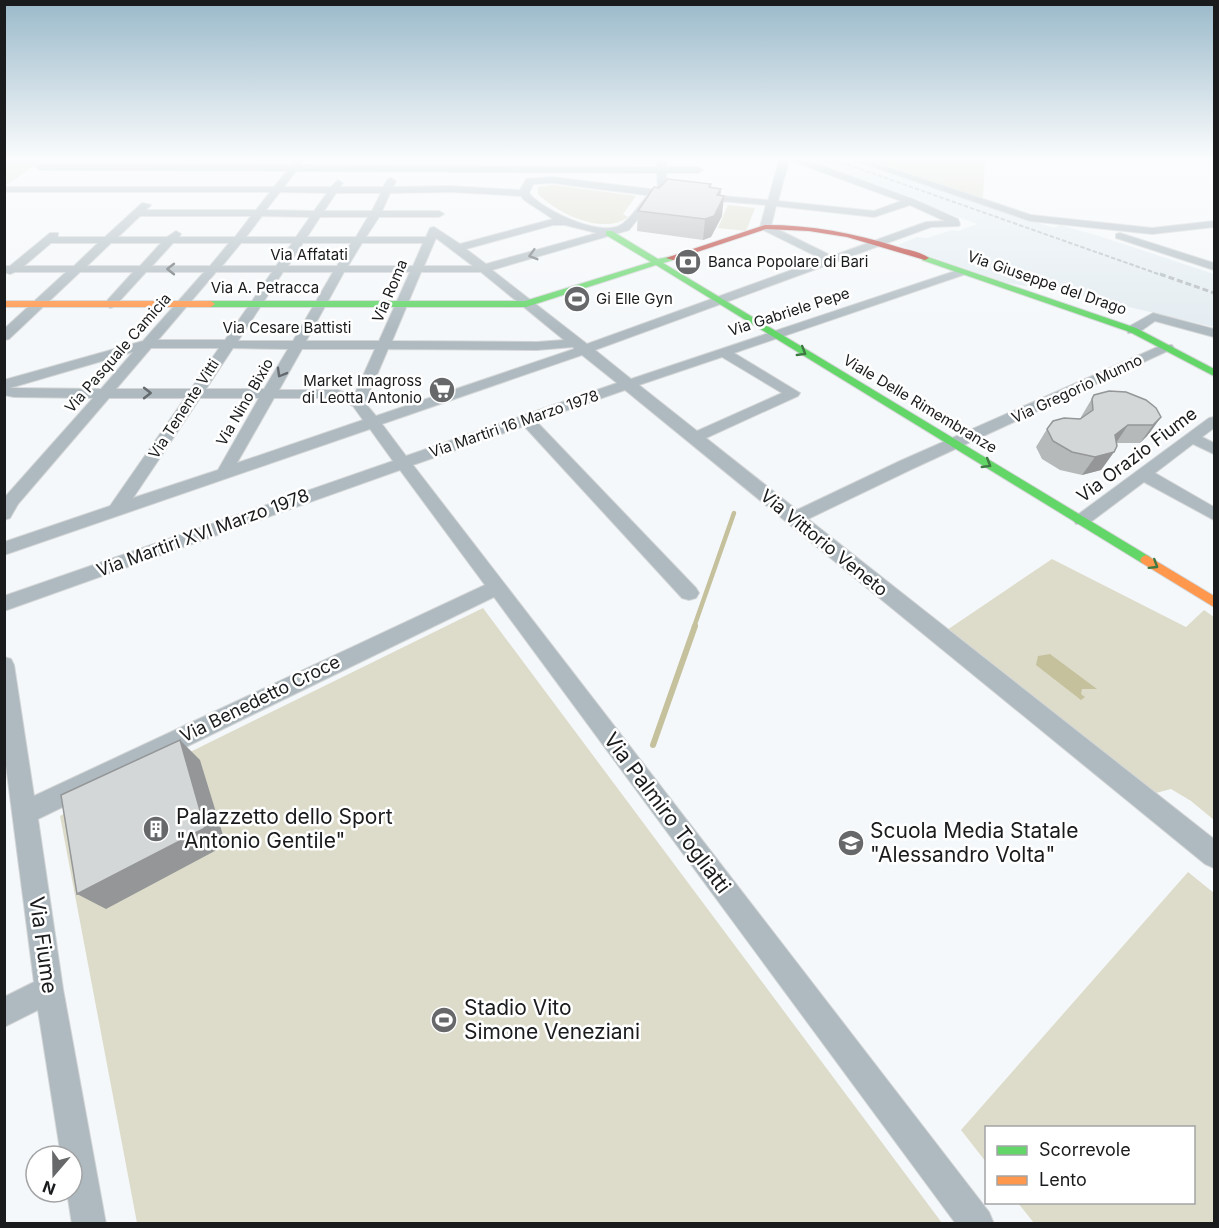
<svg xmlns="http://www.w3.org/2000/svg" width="1219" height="1228" font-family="Inter,sans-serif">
<rect width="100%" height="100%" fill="#f5f8fa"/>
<path fill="#e3ecf1" d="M803 158H847L1054 228 1060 225 1099 236 1214 274V327L1065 292 1007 283 898 245 917 237 927 238 952 230 958 231 977 224 920 202V200Z"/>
<path fill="#dddcca" d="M5 158H46L5 186Z
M858 158H985L983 197 970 196Z
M554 185 636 196 623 214 628 217C603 236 557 213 538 194V187Z
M728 205 755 208 746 231 718 228Z
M1052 559 1186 627 1204 610 1214 617V820L1191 801 1171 789 1156 793 944 632Z
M483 608 942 1223H137L60 816Z
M1188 872 1214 893V1223H1034L1018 1203 1194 1202V1128H986V1162L961 1130Z"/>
<path fill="#c5c19d" d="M1050 654 1097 689H1082L1081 694 1085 697 1081 700 1036 665 1038 656Z"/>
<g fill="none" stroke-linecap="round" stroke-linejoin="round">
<path stroke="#c5c19d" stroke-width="4.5" d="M694 627 734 513"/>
<path stroke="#c5c19d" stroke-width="6" d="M653 745 695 626"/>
<defs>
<path id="street" d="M297 158 304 160 300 165 657 167V158H665L666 167H698L703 170 698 173H666L668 191 768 200 780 158H801L913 199 958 219 960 224 959 226 931 227 595 350 631 379 958 270H966V274L734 353 800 393 798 396 706 438 797 510 900 461 1162 345H1172L1174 348 912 469 808 519 1214 839V868L1205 864 625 390 536 421 696 588 699 593 696 598 689 600 682 598 524 426 413 465 989 1212 994 1224H956L494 597 38 819 63 989 106 1224H72L67 1192H72V1156H61L38 1010 4 1027V997L34 982 4 750V657L11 659 14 665 34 796 485 585 400 470 4 611V596L393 461 370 429 4 555V542L110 506 185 398H109L18 504 10 518 4 520 5 497 93 398 14 397 4 395V380L143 341 204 272H146L114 307 110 308 104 304 133 272H80L9 339 4 340V329L66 272H15L10 274 4 272V266H10L50 233H58V237H105L142 203 151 205 146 210H256L270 192H8L5 191 4 187H274L287 171 40 170 35 167 40 164 291 165ZM789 160 901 201 874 211 778 201ZM296 171 657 173 658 190 552 177 526 179 520 190 449 186 393 187 396 181 391 178 388 179 383 187H340L343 183 338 180 331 187H284ZM552 183 645 195H648C639 204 630 221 619 226 598 236 542 210 529 193L533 184ZM280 192 327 193 314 211 266 210ZM452 192 521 196 524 200 553 219 460 244 434 227 430 228 426 237H366L379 217H439L444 214 439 211H382L390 193ZM336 193H381L372 211H324ZM660 196 766 205 760 227 761 229 822 259 587 344 492 270 629 230 653 200ZM910 205 945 221 926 222 832 256 771 226 776 206 874 217ZM140 216H251L235 237H179L181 234 176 231 167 237H118ZM262 216 310 217 296 237H246ZM320 217H368L356 237H307ZM553 225H565L597 233 486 264 466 249ZM436 238 473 266H424ZM51 243H98L74 266H24ZM111 243H161L140 266H87ZM173 243H229L210 266H152ZM241 243H292L276 266H222ZM303 243H351L337 266H288ZM362 243H423L413 266H348ZM216 272H272L225 340H158ZM283 272H333L293 341H238ZM344 272H410L379 341H306ZM421 272H481L564 340 537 342 392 341ZM573 347 574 349 376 416 365 403 388 349 537 350ZM151 348H219L191 389H116ZM233 348 288 349 264 389H206ZM302 349H375L354 396 338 390H279ZM133 352 101 389 10 388ZM582 355 617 383 406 456 382 424ZM722 357 782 393 697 431 639 385ZM200 398H259L218 470 133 498ZM274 398H336L353 406 363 420 237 463Z
M847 158H861L1031 215 1152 228 1214 221V227L1152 234 1030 221Z
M1120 233 1214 263V270L1116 238V234Z
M1153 313 1214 329V337L1155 321 1138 333H1128L1127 330 1128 327Z
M1214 417V428L1202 437 1214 443V454L1193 444 1155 473 1214 507V520L1144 482 1088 524H1076L1073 520 1076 516 1209 418Z"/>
<path id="fast" d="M606 231H612L658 259 673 256V260L663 263 1150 557 1152 560 1150 563H1142L656 265 526 307H211L207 304 211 301H525L651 262 606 235Z
M925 256 1136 328 1214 369V376L1130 332 922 260V256Z"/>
<path id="slow" d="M4 301H211L215 304 211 307H4Z
M1146 555 1214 596V607L1142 563 1140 560 1142 557Z"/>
<path id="jam" d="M765 225C811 225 854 233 898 247 908 250 921 252 929 258L925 260 847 237 809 231 766 229 673 260 666 258Z"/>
</defs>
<use href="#street" stroke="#d3d5d6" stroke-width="2"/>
<use href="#fast" stroke="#d3d5d6" stroke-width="2"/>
<use href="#slow" stroke="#d3d5d6" stroke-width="2"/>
<use href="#jam" stroke="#d3d5d6" stroke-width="2"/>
<use href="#street" fill="#aebac0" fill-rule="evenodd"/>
<use href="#fast" fill="#63d668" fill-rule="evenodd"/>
<use href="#slow" fill="#ff974d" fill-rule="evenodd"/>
<use href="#jam" fill="#b3261e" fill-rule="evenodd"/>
<path stroke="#b4bbbe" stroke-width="2" stroke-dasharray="4.5 2" stroke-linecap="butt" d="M829 158 1164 276"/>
<path stroke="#b4bbbe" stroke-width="3" stroke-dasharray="6 3" stroke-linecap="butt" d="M1160 274 1214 293"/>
</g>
<path fill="#b6b9ba" d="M711 184V188L721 189 720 195 722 216 711 237 703 240 637 231 638 211 659 188Z
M1094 395 1161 417 1148 435 1140 443H1116L1114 452 1101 470 1082 475 1060 470 1042 459 1036 447 1047 429 1081 418V417Z"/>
<path fill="#949697" d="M721 189 719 207 724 196 722 216 711 237 703 240 705 219Z
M1161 417 1148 435 1140 443 1153 425Z
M1128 425 1116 443 1115 435Z
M1114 452 1101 470 1082 475 1095 457Z
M180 740 200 760 226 845 106 909 77 894Z"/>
<path fill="#d4d7d8" stroke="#949697" stroke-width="1.5" d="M668 179 711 184 709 187 721 189 717 195 724 196 714 216 705 219 638 211 654 187 659 188Z
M1109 391 1126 392 1146 400 1156 408 1161 417 1153 425H1128L1115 435 1117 446 1114 452 1095 457 1072 452 1053 441 1047 429 1053 421 1064 418 1080 419 1093 410 1092 399 1094 395Z
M180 740 205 828 77 894 61 795Z"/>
<defs><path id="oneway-chevron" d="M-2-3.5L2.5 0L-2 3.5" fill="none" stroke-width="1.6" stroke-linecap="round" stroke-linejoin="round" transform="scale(1.5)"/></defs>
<g stroke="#646a6e">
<use href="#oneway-chevron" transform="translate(533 255) rotate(164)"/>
<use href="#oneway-chevron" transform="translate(171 269) rotate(-180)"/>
<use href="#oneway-chevron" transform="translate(281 373) rotate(120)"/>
<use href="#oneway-chevron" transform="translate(147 393)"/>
</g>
<g stroke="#3e7842">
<use href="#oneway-chevron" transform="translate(802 352) rotate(31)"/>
<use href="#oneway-chevron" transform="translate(987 464) rotate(31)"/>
<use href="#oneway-chevron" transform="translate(1154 565) rotate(32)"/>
</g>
<linearGradient id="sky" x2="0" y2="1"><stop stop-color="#9ab9ca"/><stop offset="0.48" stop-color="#fafcfd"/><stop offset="1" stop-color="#fafcfd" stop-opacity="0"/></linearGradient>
<rect width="1219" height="330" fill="url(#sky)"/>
<defs>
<symbol id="bank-disc" viewBox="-11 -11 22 22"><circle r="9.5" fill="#66686a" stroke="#fff"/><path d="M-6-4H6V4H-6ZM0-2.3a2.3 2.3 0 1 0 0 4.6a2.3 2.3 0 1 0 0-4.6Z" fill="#fff"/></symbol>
<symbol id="stadium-disc" viewBox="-11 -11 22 22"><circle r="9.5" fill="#66686a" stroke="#fff"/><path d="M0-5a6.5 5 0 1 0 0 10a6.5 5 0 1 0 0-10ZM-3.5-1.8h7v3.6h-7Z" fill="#fff"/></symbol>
<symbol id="supermarket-disc" viewBox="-11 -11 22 22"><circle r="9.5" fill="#66686a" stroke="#fff"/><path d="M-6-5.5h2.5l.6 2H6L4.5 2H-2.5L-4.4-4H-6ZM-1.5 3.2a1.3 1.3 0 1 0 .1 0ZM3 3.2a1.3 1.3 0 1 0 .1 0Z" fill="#fff"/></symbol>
<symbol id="building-disc" viewBox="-11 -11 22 22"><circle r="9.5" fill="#66686a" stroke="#fff"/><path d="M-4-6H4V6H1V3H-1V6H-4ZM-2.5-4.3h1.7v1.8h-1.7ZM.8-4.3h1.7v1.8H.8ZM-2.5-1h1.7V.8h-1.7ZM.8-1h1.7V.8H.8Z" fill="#fff"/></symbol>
<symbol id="school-disc" viewBox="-11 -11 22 22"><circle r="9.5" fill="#66686a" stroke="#fff"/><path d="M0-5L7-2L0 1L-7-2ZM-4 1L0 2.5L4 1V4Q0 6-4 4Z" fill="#fff"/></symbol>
</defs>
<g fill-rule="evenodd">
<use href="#bank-disc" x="673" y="247" width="30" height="30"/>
<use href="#stadium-disc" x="562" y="284" width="30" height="30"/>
<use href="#supermarket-disc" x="427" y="375" width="30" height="30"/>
<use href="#building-disc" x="141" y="814" width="30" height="30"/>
<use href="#school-disc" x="836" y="828" width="30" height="30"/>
<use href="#stadium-disc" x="429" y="1005" width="30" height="30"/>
</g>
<g text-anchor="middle" stroke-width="5" stroke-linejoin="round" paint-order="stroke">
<g font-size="15" fill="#191b1d" stroke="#fff">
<text x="309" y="260">Via Affatati</text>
<text transform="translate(1047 283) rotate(19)" y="5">Via Giuseppe del Drago</text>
<text x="265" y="293">Via A. Petracca</text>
<text transform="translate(390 291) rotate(-67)" y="5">Via Roma</text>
<text transform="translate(789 312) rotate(-18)" y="5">Via Gabriele Pepe</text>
<text x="287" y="333">Via Cesare Battisti</text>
<text transform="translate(118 353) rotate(-49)" y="5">Via Pasquale Camicia</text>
<text transform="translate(1077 389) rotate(-25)" y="5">Via Gregorio Munno</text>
<text transform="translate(245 402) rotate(-60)" y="5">Via Nino Bixio</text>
<text transform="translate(920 404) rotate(31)" y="5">Viale Delle Rimembranze</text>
<text transform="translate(184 409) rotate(-57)" y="5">Via Tenente Vitti</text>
<text transform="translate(514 424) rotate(-19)" y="5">Via Martiri 16 Marzo 1978</text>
</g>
<g font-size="15" fill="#191b1d" stroke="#fff" text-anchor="start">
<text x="708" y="267">Banca Popolare di Bari</text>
<text x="596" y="304">Gi Elle Gyn</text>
<text x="422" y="386" text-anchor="end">Market Imagross<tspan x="422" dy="17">di Leotta Antonio</tspan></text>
</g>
<g font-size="18" fill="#191b1d" stroke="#fff">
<text transform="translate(1137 455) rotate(-37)" y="6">Via Orazio Fiume</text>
<text transform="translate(203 533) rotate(-20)" y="6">Via Martiri XVI Marzo 1978</text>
<text transform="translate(824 543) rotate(39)" y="6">Via Vittorio Veneto</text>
<text transform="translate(260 699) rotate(-26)" y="6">Via Benedetto Croce</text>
</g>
<g font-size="21" fill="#191b1d" stroke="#fff">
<text transform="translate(667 813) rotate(53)" y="7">Via Palmiro Togliatti</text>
<text transform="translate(43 945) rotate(82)" y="7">Via Fiume</text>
</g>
<g font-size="21" fill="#191b1d" stroke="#fff" text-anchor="start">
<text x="176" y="824">Palazzetto dello Sport<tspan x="176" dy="24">"Antonio Gentile"</tspan></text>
<text x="870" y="838">Scuola Media Statale<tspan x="870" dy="24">"Alessandro Volta"</tspan></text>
<text x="464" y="1015">Stadio Vito<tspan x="464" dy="24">Simone Veneziani</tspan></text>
</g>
</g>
<rect width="1219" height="1228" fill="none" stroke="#191b1d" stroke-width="12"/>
<rect x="985" y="1126" width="210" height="78" fill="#ffffff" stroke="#a3a4a5" stroke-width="1.5"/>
<rect x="997" y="1146" width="30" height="9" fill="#63d668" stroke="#a3a4a5" stroke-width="1.5"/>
<text x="1039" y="1156" font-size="18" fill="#191b1d">Scorrevole</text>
<rect x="997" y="1176" width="30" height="9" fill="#ff974d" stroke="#a3a4a5" stroke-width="1.5"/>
<text x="1039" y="1186" font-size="18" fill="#191b1d">Lento</text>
<g transform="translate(54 1174) rotate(200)"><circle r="28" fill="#ffffff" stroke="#a3a4a5" stroke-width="1.5"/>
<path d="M0-4.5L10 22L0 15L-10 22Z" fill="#66686a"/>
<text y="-9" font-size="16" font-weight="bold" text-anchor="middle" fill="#191b1d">N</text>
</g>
</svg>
